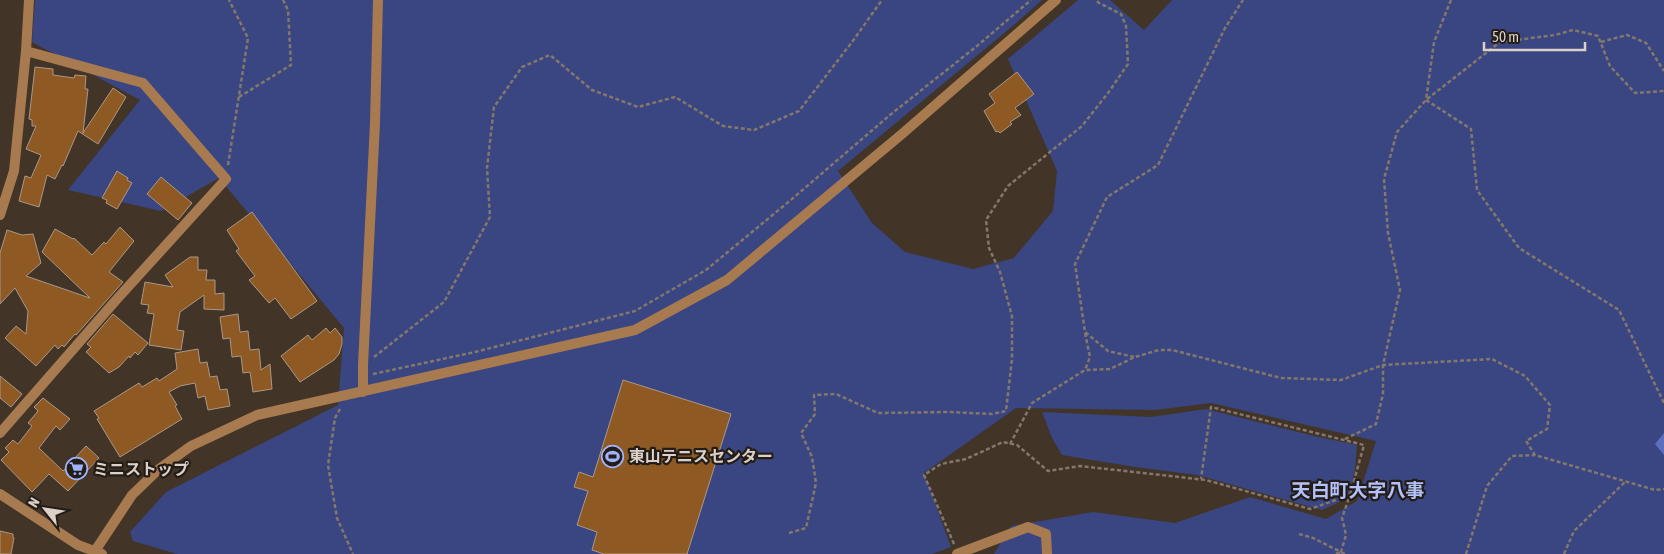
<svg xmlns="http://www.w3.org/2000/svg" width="1664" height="554" font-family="'Asap Condensed','Noto Sans JP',sans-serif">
<rect width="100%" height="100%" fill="#423427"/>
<path fill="#394681" d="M35 0H1042L1015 24 838 171 872 223 905 252 973 269 1014 258 1053 211 1057 171 1008 59 1078 0H1110L1144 30 1172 0H1664V554H994L1011 526 1093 512 1175 523 1250 497 1326 519 1357 501 1376 441 1211 403 1155 410 1016 408 924 473 951 547 932 554H177L133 541 130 532 166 492 338 405 344 328 219 178 161 211 68 190 140 100 32 42Z
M1206 409 1314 436 1357 445 1355 470 1348 498 1322 510 1197 475 1135 467 1062 455 1052 438 1042 412 1151 417Z"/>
<path fill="#5c6ebc" d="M1664 433V455L1655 444Z"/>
<path fill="#8e5923" stroke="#aa9889" d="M35 67 53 69V75L74 78 75 75 86 76 85 89H88L83 133 113 88 126 97 98 144 78 131 63 166 62 165 55 179 47 175 39 207 19 201 25 176 31 178 41 155 26 149 36 126H32V120L29 119Z
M1017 72 1034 94 1015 108 1021 115 1010 122 1012 124 1000 133 998 131 996 132 984 111 995 103 989 94Z
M117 171 128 178 127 180 132 183 117 209 106 203 107 200 102 198Z
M161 177 192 203 178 220 147 194Z
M252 212 317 301 291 319 275 298 269 303 249 280 255 276 236 251 239 249 227 230Z
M120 227 134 241 109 272 123 282 76 335 75 334 64 347 62 345 58 349 55 345 36 366 5 338 16 326 26 334 28 311 15 288 0 304V253L7 230 22 235 33 234 41 263 26 276 90 298 42 252 55 229 73 239 74 238 92 255 104 242 106 244Z
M190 257H198V270H207L206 280H215V294L224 293V310L204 309V295L180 312 177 330 184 331 181 350 149 345 154 314 147 313 149 305 141 304 145 282 173 287 165 275Z
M113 314 148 343 138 355 135 352 130 358 129 356 119 367 109 373 86 352 91 347 87 344Z
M238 314 240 332 248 331 250 350 259 349 261 370 270 364 272 389 253 392 250 372 243 373 241 356 232 357 230 338 223 339 220 317Z
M326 328 330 333 335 328 342 337V344L339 354 334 360 300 382 281 356 308 335 312 340Z
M198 349 200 363 207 362 210 377 217 376 220 390 227 389 230 406 208 410 205 396 198 398 195 383 180 386 169 392 177 405 175 406 182 419 120 457 97 419 99 418 94 411 139 383 142 387 157 378 159 381 177 369 175 353Z
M0 376 22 394 11 407 0 398Z
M623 380 731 414 687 554H604L592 550 597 532 577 525 588 491 574 487 579 472 593 477Z
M43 398 70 419 60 430 56 426 39 448 63 471 86 446 99 458 68 491 49 474 32 492 1 460 9 452 5 448 13 440 18 444 32 426 28 423 38 411 34 407Z
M0 531 13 534V537L14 538 11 554H0Z"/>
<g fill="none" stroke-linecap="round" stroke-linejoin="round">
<path stroke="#84776c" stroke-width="2.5" stroke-dasharray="4 2.5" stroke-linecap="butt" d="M1451 0 1434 42 1426 100 1471 129 1477 190 1519 248 1619 310 1664 403
M1601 42 1627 35 1646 43 1664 71
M239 97 291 65 288 10 283 0
M228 165 248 38 229 0
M1085 333 1090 357 1085 370
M374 357 444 302 490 217 487 168 494 107 522 67 550 55 592 90 638 107 675 97 723 126 754 130 799 111 852 42 882 0
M1134 357 1108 351 1085 332 1075 264 1107 197 1158 165 1225 28 1243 0
M373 374 475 352 635 311 706 270 792 199 890 115 977 46 1031 0
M340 409 335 418 328 465 337 518 353 554
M1345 439 1376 424 1383 394V365L1400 290 1388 233 1384 179 1397 132 1426 100 1500 42 1555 35 1573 30 1598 36 1610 66 1635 93 1664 91
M1010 444 1032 403 1085 370 1110 369 1135 357 1159 350H1172L1281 378 1341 380 1383 365 1492 359 1525 376 1550 405 1547 429 1526 441 1535 455 1655 490 1664 489
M789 533 806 528 816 483 812 457 801 433 815 414 814 395 836 394 878 413 948 412 992 414 1006 411 1012 359V316L1000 272 989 248 986 220 1008 186 1082 126 1108 93 1128 64 1126 26 1121 14 1099 3 1096 0
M1299 534 1313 538 1341 552 1346 535 1342 518 1350 495
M954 544 924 475 941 464 966 459 1003 442 1017 445 1048 471 1080 466 1206 480 1310 509 1350 495 1364 445 1211 407 1201 479
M1336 554 1341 552 1345 554
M1466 554 1487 486 1512 456 1535 455
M1564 554 1574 531 1625 482"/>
<path stroke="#a87a50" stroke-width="10" d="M0 215 14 171 26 51
M0 433 117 299 226 179 143 83 26 51 29 0
M0 494 78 545 102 554
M957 554 1028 527 1046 534 1047 554"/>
<path stroke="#a87a50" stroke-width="10" d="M363 392V365L375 123 378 0
M93 554 132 495 159 469 191 446 257 415 635 330 727 280 902 134 1056 0"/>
</g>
<defs>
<symbol id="stadium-ring" viewBox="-11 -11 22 22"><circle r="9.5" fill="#241d17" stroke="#9fb3fd" stroke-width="1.5"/><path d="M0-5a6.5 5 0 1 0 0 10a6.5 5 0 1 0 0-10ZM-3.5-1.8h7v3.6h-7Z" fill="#9fb3fd"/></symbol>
<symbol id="supermarket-ring" viewBox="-11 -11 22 22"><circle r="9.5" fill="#241d17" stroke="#9fb3fd" stroke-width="1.5"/><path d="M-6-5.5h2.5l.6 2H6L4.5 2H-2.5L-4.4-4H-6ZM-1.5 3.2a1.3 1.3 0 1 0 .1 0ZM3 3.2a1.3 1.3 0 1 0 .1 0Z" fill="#9fb3fd"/></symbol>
</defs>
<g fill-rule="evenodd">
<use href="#stadium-ring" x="600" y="444" width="25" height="25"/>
<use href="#supermarket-ring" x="64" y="456" width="25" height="25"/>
</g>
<g text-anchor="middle" stroke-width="4.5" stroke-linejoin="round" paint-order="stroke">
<g font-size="16" font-weight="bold" fill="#dbd1c9" stroke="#241d17" text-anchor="start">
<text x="629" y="462">東山テニスセンター</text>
<text x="93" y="475">ミニストップ</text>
</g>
<g font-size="19" font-weight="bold" fill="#b2c1f9" stroke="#241d17">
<text x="1358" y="497">天白町大字八事</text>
</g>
</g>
<g transform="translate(45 509) rotate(300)" stroke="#241d17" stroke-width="4" paint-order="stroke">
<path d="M0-4L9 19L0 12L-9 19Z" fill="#dbd1c9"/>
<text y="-8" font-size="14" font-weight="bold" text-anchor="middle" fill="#dbd1c9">N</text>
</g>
<path d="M1484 42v8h101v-8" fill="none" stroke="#dbd1c9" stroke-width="2.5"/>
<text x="1492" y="42" font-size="15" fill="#dbd1c9" stroke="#241d17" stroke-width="4" paint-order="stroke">50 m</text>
</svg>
